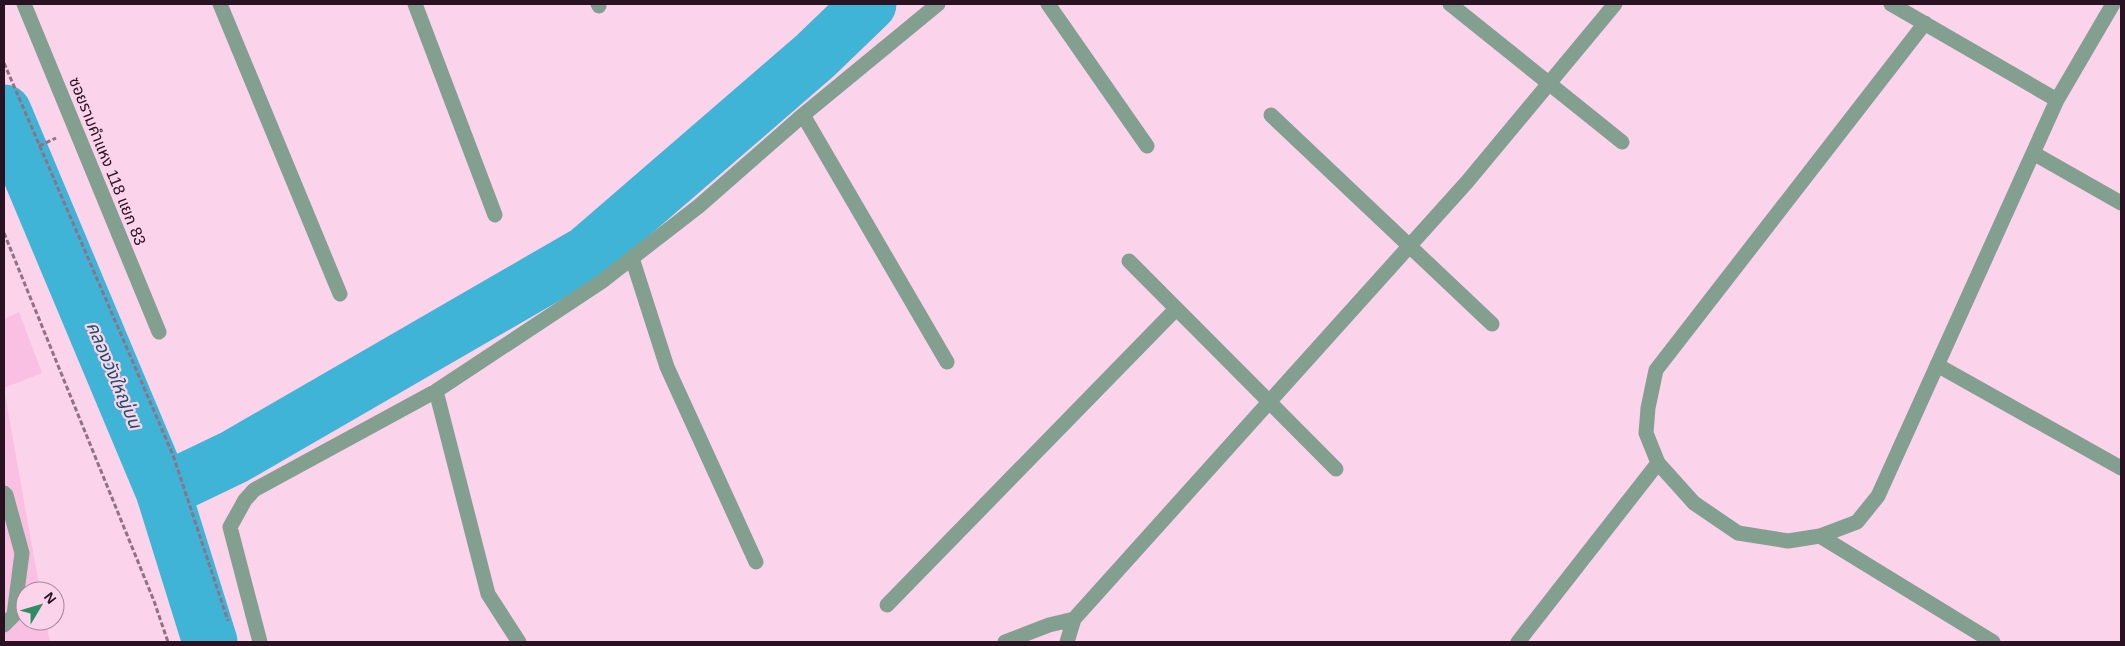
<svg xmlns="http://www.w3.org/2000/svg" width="2125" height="646" font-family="Arial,'Noto Sans Thai',sans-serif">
<rect width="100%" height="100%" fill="#fbd3eb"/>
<path fill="#fac0e3" d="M19 312 42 373 4 388V319Z
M4 389 40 591H25V621H46L50 642H4Z"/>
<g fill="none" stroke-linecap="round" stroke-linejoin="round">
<path stroke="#40b4d7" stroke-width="55" d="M4 112 163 491 210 642
M163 491 234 457 587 253 815 56 869 4"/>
<path stroke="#917185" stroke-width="3" stroke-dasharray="5 2.5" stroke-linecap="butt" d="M4 63 173 455 228 621
M39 146 56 138
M4 233 154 601 168 642"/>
<path stroke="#829f90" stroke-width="15" d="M24 4 159 332
M220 4 340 294
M415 4 495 215
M598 4 599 6
M1048 4 1147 146
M1450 4 1622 142
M1891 4 2057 100
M1925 23 1656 370 1648 408 1646 433 1658 463 1694 503 1738 533 1788 541 1820 536 1857 522 1878 496 2057 100 2113 4
M803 115 947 362
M1271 115 1492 324
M2033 153 2121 203
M632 258 667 367 756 562
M1129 261 1336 469
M1937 365 2121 468
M436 391 488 594 519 642
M4 493 6 495 22 553 14 615 4 625
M1820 536 1993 642
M887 605 1176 309
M260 642 230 527 245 500 254 490 436 391 601 282 699 206 803 115 938 4
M1005 642 1049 625 1074 619
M1067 642 1074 619 1467 182 1615 4
M1518 642 1658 463"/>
</g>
<g text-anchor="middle" stroke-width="4.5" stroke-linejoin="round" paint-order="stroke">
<g font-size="16" fill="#291221" stroke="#fbd3eb">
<text transform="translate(108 161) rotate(68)" y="6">ซอยรามคำแหง 118 แยก 83</text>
</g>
<g font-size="18" font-style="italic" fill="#155467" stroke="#fbd3eb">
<text transform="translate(114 375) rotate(67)" y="6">คลองวังใหญ่บน</text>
</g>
</g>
<rect width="2125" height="646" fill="none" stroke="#291221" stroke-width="10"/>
<g transform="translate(40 606) rotate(52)"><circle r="24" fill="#fbd3eb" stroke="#a7869a"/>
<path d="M0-4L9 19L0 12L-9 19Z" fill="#2e8d65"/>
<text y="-8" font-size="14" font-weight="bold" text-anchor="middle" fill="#291221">N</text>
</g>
</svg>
